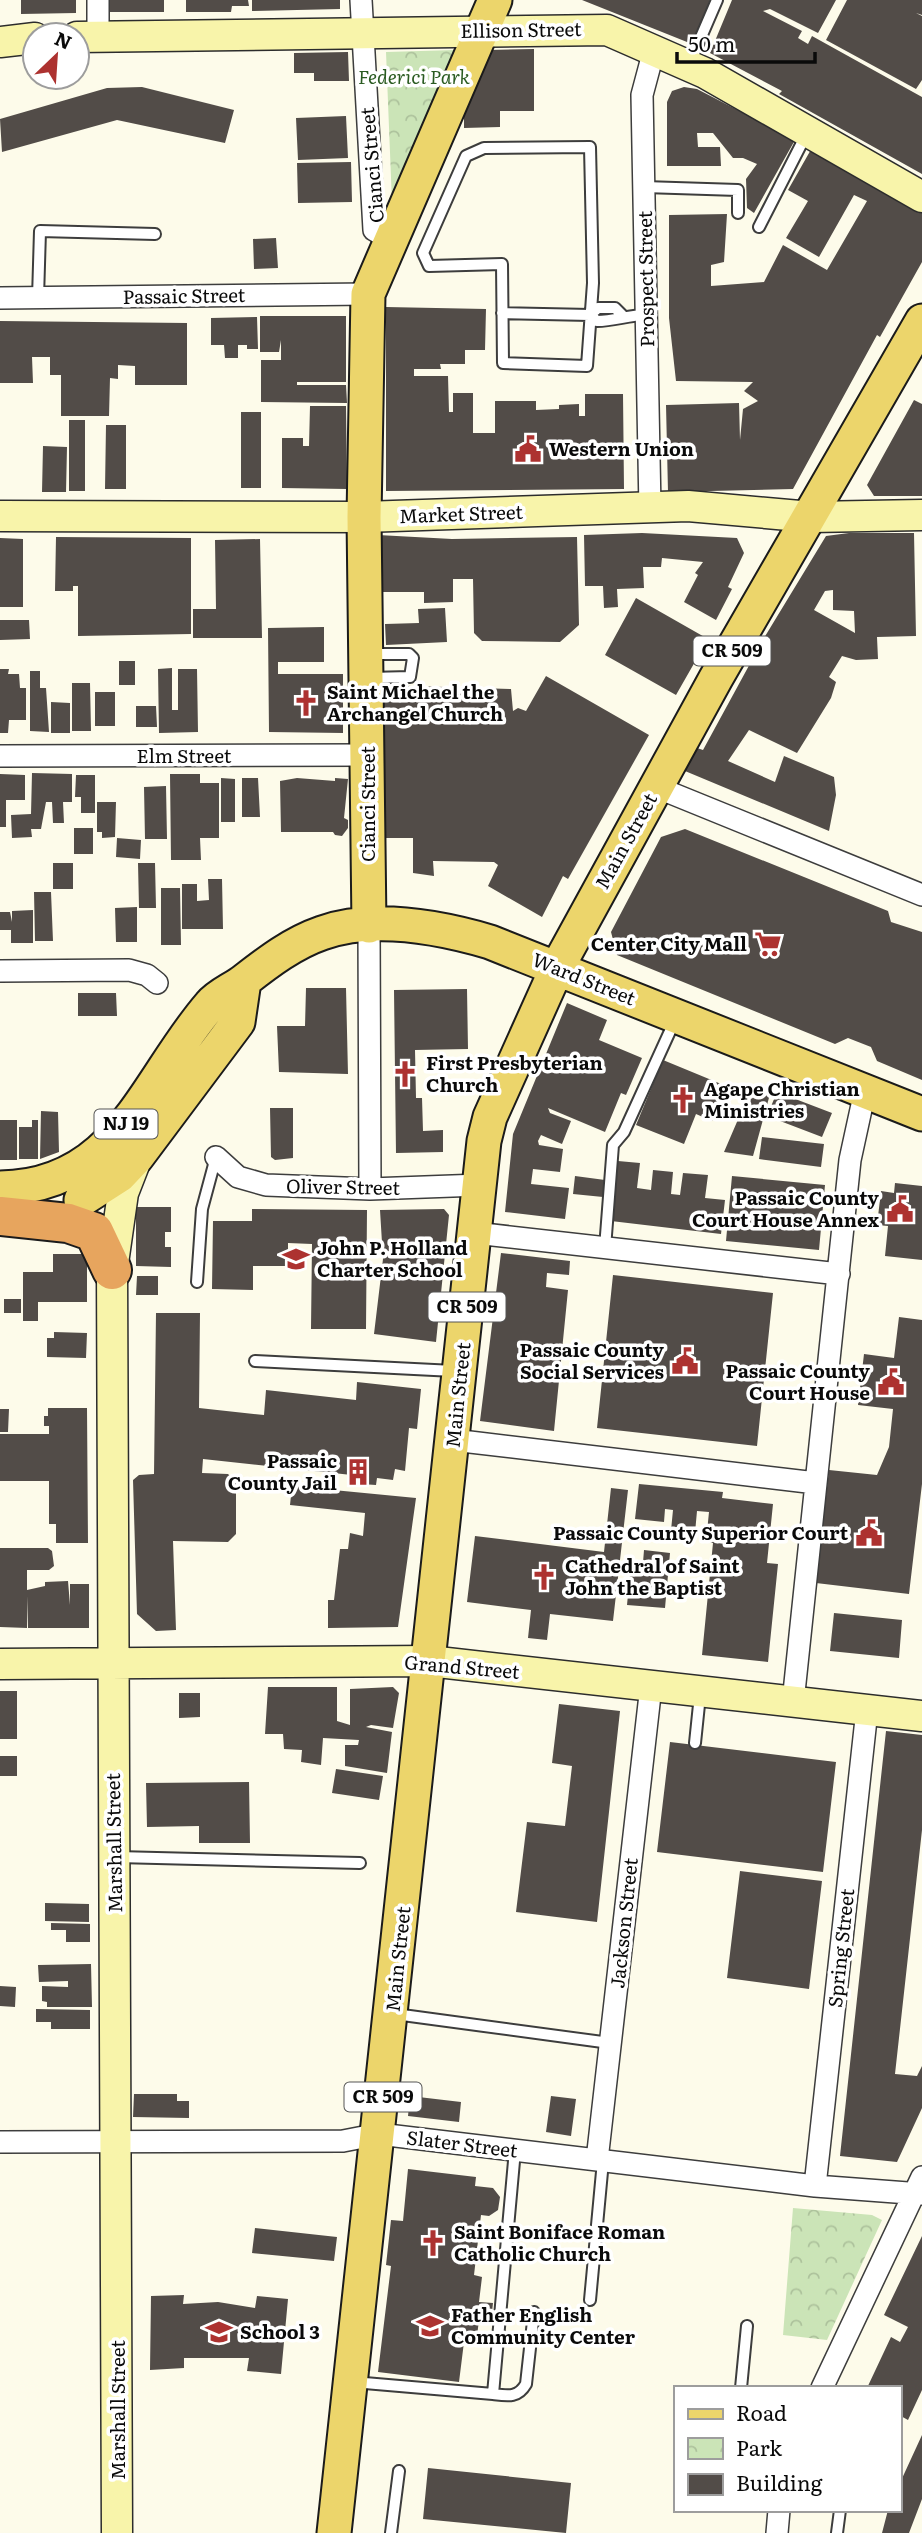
<svg xmlns="http://www.w3.org/2000/svg" width="922" height="2533" font-family="Literata,serif">
<defs>
<pattern id="park-crowns" width="20" height="18" patternUnits="userSpaceOnUse" patternTransform="scale(1.75)"><rect width="20" height="18" fill="#cbe4b7"/><path d="M2 6a3 3 0 1 1 6 0M12 15a3 3 0 1 1 6 0" fill="none" stroke="#adc29c"/></pattern>
</defs>
<rect width="100%" height="100%" fill="#fdfbea"/>
<path fill="url(#park-crowns)" d="M455 50 392 203 386 52Z
M793 2208 872 2215 882 2220 827 2340 783 2335Z"/>
<path fill="#524c48" fill-rule="evenodd" d="M21 0H76V13L21 14Z
M110 0H164V12H110Z
M186 0H248L249 6H232L231 12H186Z
M252 0H340V9L252 11Z
M582 0H710L692 44Z
M732 0H836L818 33 770 9 763 11 802 31 798 38 808 44 812 36 922 97V174L779 94 782 91 710 53Z
M847 0H922V15L916 13 922 16V80L916 89 826 40Z
M534 49V111H500V127L464 128V111L488 50Z
M348 52 349 81H314V73H294V53Z
M142 87 234 110 225 143 117 120 2 152 0 119 107 88Z
M684 87 697 89 795 140 754 213 747 208 746 179 757 164 743 158H733L713 133H697L698 147H720L721 166H667V102L672 91Z
M346 116 348 158 298 160 296 118Z
M813 146 922 210V262L880 337 877 335 793 489 668 492 666 405 739 403 740 440 743 409 758 401 744 391 753 382 676 381 669 318V215L727 214 724 262 711 265V286L764 282 783 245 827 270 867 201 854 195 819 257 786 238 808 201 788 190Z
M351 162 352 202 298 203 297 163Z
M276 238 278 268 254 269 253 239Z
M386 307 486 309 485 350H465V364H440L441 369H414V376H448L449 412H453V393H473V433H495V401H536V410L559 409V405L579 404V416H585V394H623L624 489 386 491Z
M260 316H346V382H297V385H346L347 403 261 402V360H281V340L279 352H260Z
M257 317 258 349H247V345H238V358H225L224 345H211V318Z
M0 321 187 323V385H135V366L118 365V379L110 378 109 416H61V375H50V357H32L33 383H0Z
M914 400 922 404V496H874L867 485Z
M310 406H346L347 489 282 488V438H303V446H309Z
M241 412H261V488H241Z
M69 420H85V491H69Z
M106 425H126V489H105Z
M43 446 67 447 66 492H42Z
M642 533 737 538 744 553 728 587 732 589 716 620 684 602 698 575 695 573 703 562 662 558 661 567H643L644 588 617 589 618 607 604 608 603 586H585L584 535Z
M849 533H914L916 636 877 637 878 659 856 660 842 656 829 677 836 682 831 698 797 753 749 730 728 761 775 782 784 756 834 777 836 795 829 831 685 771 697 748 703 750 764 638 826 536ZM833 590V610L854 611 855 633 814 610 825 591Z
M378 535 452 539 577 537 579 625 560 642 482 641 474 633 473 579H453V602L424 603V592H377Z
M56 537 191 538V634L78 636V586H73V591H55Z
M0 538 23 539V607H0Z
M260 539 262 638H193V609H216L215 540Z
M636 598 708 639 676 695 605 655Z
M445 608 447 642 386 645 385 624 419 623 418 609Z
M0 620H29L30 639 0 640Z
M324 627V662H278V674H343V733L269 732 268 628Z
M119 661H135V685H119Z
M172 668V710H178V669H197L198 732 159 733 158 669Z
M0 669H9L8 674H19L20 688H26V720H9L8 733H0Z
M30 671H40V688H46L49 732 30 731Z
M546 676 649 735 568 879 563 876 542 917 488 886 498 865 494 862 433 861 434 876 413 873V838H382L380 685 511 689 513 711 518 708 526 711Z
M72 683H90L91 731H72Z
M95 692H115V726H95Z
M51 702 70 703V733H51Z
M136 706H156L157 727H136Z
M32 773 72 774V802H63L64 823H53L52 802H46L41 829H31L32 837 12 838 11 815 31 814Z
M0 774 25 775V800H6V827H0Z
M170 774H200V783H219V838H200L201 860H171Z
M76 775H95V813H81V797H75Z
M221 778 235 779V822H221Z
M242 778H258L260 817H242Z
M297 778 335 781V778L348 779 344 818 348 820V828L342 836 335 835 333 832H281L280 781Z
M166 786 167 839H145L144 787Z
M97 802H116L115 837 102 838V832H97Z
M74 828H93V854H74Z
M685 829 888 911 891 922 922 932V1080L877 1061 871 1047 848 1038 835 1044 617 955 611 932 661 837Z
M117 838 141 840 140 859 116 857Z
M53 863H73V889H53Z
M138 863H155L156 908H139Z
M208 879H222L223 929H182V884H197V901L209 900Z
M161 888H180L181 945H161Z
M34 892H51L53 941H35Z
M137 907V942H116L115 908Z
M33 910V943H11V930H0V912H10L12 922V911Z
M306 988H346L348 1074 279 1072 277 1026H305Z
M467 989 468 1049 415 1050 416 1098H422L423 1131 443 1130V1152L396 1153 394 990Z
M78 993H116L117 1016H78Z
M567 1003 607 1020 599 1040 642 1058 626 1095 621 1093 605 1132 548 1108 550 1113 571 1121 562 1144 541 1135 538 1141 539 1145 563 1149 560 1172 533 1169 531 1184 569 1188 565 1219 505 1212 513 1134Z
M663 1060 726 1086 712 1121 696 1114 684 1144 636 1125Z
M752 1087 770 1094 753 1156 724 1152Z
M777 1092 832 1113 822 1137 767 1116Z
M270 1108H293V1158L275 1160 271 1157Z
M41 1111 58 1112 59 1152 40 1159Z
M0 1120H17V1160H0Z
M32 1120H38V1159H19V1127H32Z
M762 1137 824 1144 821 1167 759 1159Z
M618 1161 640 1163 637 1188 651 1190 653 1170 673 1172 671 1194 680 1195 683 1173 708 1175 705 1198 725 1200 721 1234 611 1221Z
M575 1176 605 1180 603 1197 573 1194Z
M732 1176 825 1185 819 1250 726 1241Z
M895 1183 922 1186V1260L885 1256 888 1226 877 1225 881 1191 894 1193Z
M136 1207H171V1232H165V1247H171V1267L136 1266Z
M252 1209 367 1210 366 1329H311L312 1244 288 1243V1266H253V1290L212 1289 213 1221H252Z
M444 1209 449 1215 436 1342 374 1334 383 1259 380 1210Z
M501 1253 570 1261 569 1275 547 1273 546 1287 568 1290 554 1431 480 1421Z
M53 1254H87V1302H38V1321H23V1272H53Z
M613 1275 773 1293 757 1446 597 1428Z
M137 1276H158V1295H136Z
M4 1299H21V1313H4Z
M156 1313H200L199 1408 264 1415 266 1390 356 1400 357 1382 421 1389 417 1429 409 1428 405 1471 395 1469 393 1480 377 1478 376 1485 361 1484V1476L203 1459 202 1473 228 1474 236 1482V1534L228 1542 173 1541 176 1630 156 1631 137 1614 133 1480 139 1475 154 1474Z
M899 1317 922 1320V1484L909 1594 816 1583 829 1470 877 1475 889 1447 893 1409 858 1405 864 1354 894 1358Z
M54 1332 87 1333 86 1358 47 1357V1338H54Z
M48 1408H87L88 1543H56V1524H49V1481H0V1434H49V1426H44V1416H48Z
M0 1409H9L8 1432H0Z
M639 1484 723 1492 722 1498 773 1504 767 1563 778 1564 768 1662 702 1655 713 1543 706 1542 709 1512 697 1511 694 1544 670 1541 673 1510 665 1509 664 1522 635 1519Z
M292 1486 416 1498 398 1627 328 1628V1600H334L340 1549H348L350 1533 363 1536 365 1513 290 1505Z
M611 1488 628 1490 613 1621 550 1614 547 1640 528 1638 531 1610 467 1602 475 1536 604 1552Z
M0 1548H48L52 1551 54 1566 49 1570H27V1590L45 1586V1582L68 1581 70 1605V1584H89V1628H28V1596L27 1628 0 1627Z
M644 1550 670 1553 665 1608 627 1605 630 1574 642 1575Z
M834 1613 902 1620 899 1658 830 1651Z
M268 1687H337V1721L350 1725V1689L393 1687 399 1693 393 1728 371 1725 366 1727 392 1732 387 1773 345 1766V1745H358L359 1740 323 1738 321 1765 301 1762 302 1750 284 1749 283 1734H265Z
M0 1691H17V1739H0Z
M179 1693H200V1717L179 1718Z
M559 1704 620 1711 597 1922 516 1912 527 1822 565 1826 572 1766 552 1763Z
M886 1731 922 1735V1830L895 2074 917 2076 922 2066V2108L897 2162 840 2156Z
M670 1742 836 1762 823 1872 657 1852Z
M0 1756H17V1776H0Z
M336 1769 383 1776 379 1800 332 1793Z
M249 1782 250 1843H199V1826L147 1827 146 1783Z
M740 1871 822 1881 809 1989 727 1978Z
M45 1903 89 1904V1922L45 1921Z
M51 1923 90 1924V1942H66V1930H51Z
M91 1964 92 2007H47V2002L42 2001V1986L68 1987V1981L39 1982 38 1965Z
M0 1986 16 1987 15 2007 0 2006Z
M36 2009 90 2010V2029H51V2022H36Z
M134 2094H177V2101H189V2118L133 2117Z
M410 2096 461 2102 459 2122 408 2116Z
M551 2096 576 2099 571 2136 546 2132Z
M408 2169 476 2177 475 2186 493 2188 500 2197 498 2210 489 2216 481 2215 474 2275 482 2277 479 2302 493 2303 491 2321 479 2320 476 2344 464 2342 459 2382 378 2372 391 2266 386 2265 391 2220 403 2221Z
M255 2228 337 2237 334 2261 252 2253Z
M922 2236V2390L908 2420 899 2415V2388H867L891 2337 900 2342 908 2327 884 2315Z
M184 2295 183 2304 218 2302 255 2308 257 2296 288 2299 281 2374 247 2371 249 2358H184V2368L150 2370 151 2296Z
M922 2435V2499L909 2533H882L888 2510H899V2485Z
M428 2468 571 2483 566 2533 423 2519Z"/>
<g fill="none" stroke-linecap="round" stroke-linejoin="round">
<defs>
<path id="lane" d="M689 65 717 0
M590 147 593 283 587 366 503 363 502 264 429 266 423 253 466 156 484 148Z
M644 187 738 190V213
M759 227 807 133
M38 298 40 231 155 234
M502 313 590 315 597 321C615 321 628 315 646 315
M590 315 598 308H615L622 315
M369 654H409L413 658 410 677 369 678
M605 1248 613 1145 624 1132 676 1018
M197 1282 202 1209 216 1157
M255 1361 454 1371
M695 1743 700 1695
M117 1857 360 1863
M395 2014 610 2043
M515 2150 493 2394C508 2396 518 2398 526 2384L534 2312
M590 2300 603 2161
M353 2382 493 2394
M741 2388 747 2326
M391 2533 399 2471
M837 2533 840 2510"/>
<path id="street" d="M98 0V36
M361 0 374 230 391 240
M0 298 368 294
M650 509 642 95 654 50
M0 756 368 755
M656 787 922 895
M369 926 370 1189
M0 971 129 970 147 975 157 983
M216 1157 238 1177 266 1185 370 1189 480 1185
M475 1233 839 1274
M453 1440 816 1483
M793 1702 850 1160 865 1091
M0 2142 343 2141 379 2134 815 2186 922 2194
M597 2160 651 1686
M815 2186 867 1710
M822 2388 922 2177
M777 2533 779 2510"/>
<path id="secondary" d="M77 37 607 30 705 73 922 197
M0 42 35 38
M0 516 364 517 688 506 811 517 922 515
M0 1664 429 1661 922 1716
M117 2533 112 1270 123 1193 137 1157"/>
<path id="primary" d="M369 926 364 517 368 294 495 0
M0 1188C119 1187 145 1080 210 1005 219 994 234 989 245 980 268 962 293 943 322 933 373 915 439 927 490 942L922 1114
M81 1200 120 1175 137 1157 238 1022 244 981
M334 2533 484 1141 490 1117 557 968 716 678 922 321"/>
<path id="highway" d="M0 1216 68 1223 94 1232 112 1270"/>
</defs>
<use href="#lane" stroke="#3d3d3d" stroke-width="14"/>
<use href="#street" stroke="#3d3d3d" stroke-width="24"/>
<use href="#secondary" stroke="#2c2c2c" stroke-width="33"/>
<use href="#primary" stroke="#1b1b1b" stroke-width="37"/>
<use href="#highway" stroke="#1b1b1b" stroke-width="42"/>
<use href="#lane" stroke="#fff" stroke-width="10"/>
<use href="#street" stroke="#fff" stroke-width="21"/>
<use href="#secondary" stroke="#f8f4aa" stroke-width="30"/>
<use href="#primary" stroke="#ecd56b" stroke-width="33"/>
<use href="#highway" stroke="#e7a55e" stroke-width="38"/>
</g>
<defs>
<symbol id="civic-bare" viewBox="-9 -9 18 18"><path d="M-.6-6.5H3V-4.5H.6V-3L4-1V1h2V6H-6V1h2V-1L-.6-3ZM-1.2 2.5V6h2.4V2.5Z" fill="#ad3230" stroke="#fff" stroke-width="2.5" paint-order="stroke"/></symbol>
<symbol id="church-bare" viewBox="-9 -9 18 18"><path d="M-1.2-6h2.4v3.5h3.3v2.4h-3.3V6h-2.4V-.1h-3.3v-2.4h3.3Z" fill="#ad3230" stroke="#fff" stroke-width="2.5" paint-order="stroke"/></symbol>
<symbol id="supermarket-bare" viewBox="-9 -9 18 18"><path d="M-6-5.5h2.5l.6 2H6L4.5 2H-2.5L-4.4-4H-6ZM-1.5 3.2a1.3 1.3 0 1 0 .1 0ZM3 3.2a1.3 1.3 0 1 0 .1 0Z" fill="#ad3230" stroke="#fff" stroke-width="2.5" paint-order="stroke"/></symbol>
<symbol id="school-bare" viewBox="-9 -9 18 18"><path d="M0-5L7-2L0 1L-7-2ZM-4 1L0 2.5L4 1V4Q0 6-4 4Z" fill="#ad3230" stroke="#fff" stroke-width="2.5" paint-order="stroke"/></symbol>
<symbol id="building-bare" viewBox="-9 -9 18 18"><path d="M-4-6H4V6H1V3H-1V6H-4ZM-2.5-4.3h1.7v1.8h-1.7ZM.8-4.3h1.7v1.8H.8ZM-2.5-1h1.7V.8h-1.7ZM.8-1h1.7V.8H.8Z" fill="#ad3230" stroke="#fff" stroke-width="2.5" paint-order="stroke"/></symbol>
</defs>
<g fill-rule="evenodd">
<use href="#civic-bare" x="509" y="430" width="38" height="38"/>
<use href="#church-bare" x="287" y="684" width="38" height="38"/>
<use href="#supermarket-bare" x="749" y="925" width="38" height="38"/>
<use href="#church-bare" x="386" y="1055" width="38" height="38"/>
<use href="#church-bare" x="664" y="1081" width="38" height="38"/>
<use href="#civic-bare" x="881" y="1190" width="38" height="38"/>
<use href="#school-bare" x="277" y="1240" width="38" height="38"/>
<use href="#civic-bare" x="666" y="1342" width="38" height="38"/>
<use href="#civic-bare" x="872" y="1363" width="38" height="38"/>
<use href="#building-bare" x="339" y="1453" width="38" height="38"/>
<use href="#civic-bare" x="850" y="1514" width="38" height="38"/>
<use href="#church-bare" x="525" y="1558" width="38" height="38"/>
<use href="#church-bare" x="414" y="2224" width="38" height="38"/>
<use href="#school-bare" x="411" y="2307" width="38" height="38"/>
<use href="#school-bare" x="200" y="2313" width="38" height="38"/>
</g>
<g text-anchor="middle" stroke-width="7" stroke-linejoin="round" paint-order="stroke">
<g fill="#fff" stroke="#545454" stroke-width="2">
<rect x="693.5" y="636.5" width="77" height="29" rx="5"/>
<rect x="94.5" y="1109.5" width="63" height="29" rx="5"/>
<rect x="428.5" y="1292.5" width="77" height="29" rx="5"/>
<rect x="344.5" y="2082.5" width="77" height="29" rx="5"/>
</g>
<g font-size="18" font-weight="bold" fill="#0a0a0a">
<text x="732" y="657">CR 509</text>
<text x="126" y="1130">NJ 19</text>
<text x="467" y="1313">CR 509</text>
<text x="383" y="2103">CR 509</text>
</g>
<g font-size="19" fill="#0a0a0a" stroke="#fff">
<text transform="translate(521 30) rotate(-1)" y="7">Ellison Street</text>
<text transform="translate(372 165) rotate(-95)" y="7">Cianci Street</text>
<text transform="translate(646 279) rotate(-91)" y="7">Prospect Street</text>
<text transform="translate(184 296) rotate(-1)" y="7">Passaic Street</text>
<text transform="translate(461 514) rotate(-2)" y="7">Market Street</text>
<text x="184" y="763">Elm Street</text>
<text transform="translate(368 804) rotate(-90)" y="7">Cianci Street</text>
<text transform="translate(626 841) rotate(-61)" y="7">Main Street</text>
<text transform="translate(584 979) rotate(22)" y="7">Ward Street</text>
<text transform="translate(343 1187) rotate(1)" y="7">Oliver Street</text>
<text transform="translate(458 1395) rotate(-84)" y="7">Main Street</text>
<text transform="translate(462 1667) rotate(5)" y="7">Grand Street</text>
<text transform="translate(114 1843) rotate(-91)" y="7">Marshall Street</text>
<text transform="translate(624 1923) rotate(-84)" y="7">Jackson Street</text>
<text transform="translate(841 1948) rotate(-84)" y="7">Spring Street</text>
<text transform="translate(398 1959) rotate(-84)" y="7">Main Street</text>
<text transform="translate(462 2144) rotate(7)" y="7">Slater Street</text>
<text transform="translate(118 2410) rotate(-90)" y="7">Marshall Street</text>
</g>
<g font-size="19" font-style="italic" fill="#2a5b21" stroke="#fff">
<text x="414" y="84">Federici Park</text>
</g>
<g font-size="19" font-weight="bold" fill="#0a0a0a" stroke="#fff" text-anchor="start">
<text x="549" y="456">Western Union</text>
<text x="327" y="699">Saint Michael the<tspan x="327" dy="22">Archangel Church</tspan></text>
<text x="747" y="951" text-anchor="end">Center City Mall</text>
<text x="426" y="1070">First Presbyterian<tspan x="426" dy="22">Church</tspan></text>
<text x="704" y="1096">Agape Christian<tspan x="704" dy="22">Ministries</tspan></text>
<text x="879" y="1205" text-anchor="end">Passaic County<tspan x="879" dy="22">Court House Annex</tspan></text>
<text x="317" y="1255">John P. Holland<tspan x="317" dy="22">Charter School</tspan></text>
<text x="664" y="1357" text-anchor="end">Passaic County<tspan x="664" dy="22">Social Services</tspan></text>
<text x="870" y="1378" text-anchor="end">Passaic County<tspan x="870" dy="22">Court House</tspan></text>
<text x="337" y="1468" text-anchor="end">Passaic<tspan x="337" dy="22">County Jail</tspan></text>
<text x="848" y="1540" text-anchor="end">Passaic County Superior Court</text>
<text x="565" y="1573">Cathedral of Saint<tspan x="565" dy="22">John the Baptist</tspan></text>
<text x="454" y="2239">Saint Boniface Roman<tspan x="454" dy="22">Catholic Church</tspan></text>
<text x="451" y="2322">Father English<tspan x="451" dy="22">Community Center</tspan></text>
<text x="240" y="2339">School 3</text>
</g>
</g>
<rect x="674" y="2386" width="228" height="126" fill="#ffffff" stroke="#9d9d9d" stroke-width="2"/>
<rect x="688" y="2409" width="35" height="10" fill="#ecd56b" stroke="#9d9d9d" stroke-width="2"/>
<text x="736" y="2421" font-size="21" fill="#0a0a0a">Road</text>
<rect x="688" y="2438" width="35" height="21" fill="url(#park-crowns)" stroke="#9d9d9d" stroke-width="2"/>
<text x="736" y="2456" font-size="21" fill="#0a0a0a">Park</text>
<rect x="688" y="2474" width="35" height="21" fill="#524c48" stroke="#9d9d9d" stroke-width="2"/>
<text x="736" y="2491" font-size="21" fill="#0a0a0a">Building</text>
<g transform="translate(56 56) rotate(25)"><circle r="33" fill="#ffffff" stroke="#9d9d9d" stroke-width="2"/>
<path d="M0-5L12 26L0 18L-12 26Z" fill="#ad3230"/>
<text y="-10" font-size="19" font-weight="bold" text-anchor="middle" fill="#0a0a0a">N</text>
</g>
<path d="M677 52v10h138v-10" fill="none" stroke="#0a0a0a" stroke-width="3.5"/>
<text x="688" y="52" font-size="21" fill="#0a0a0a" stroke="#ffffff" stroke-width="5" paint-order="stroke">50 m</text>
</svg>
